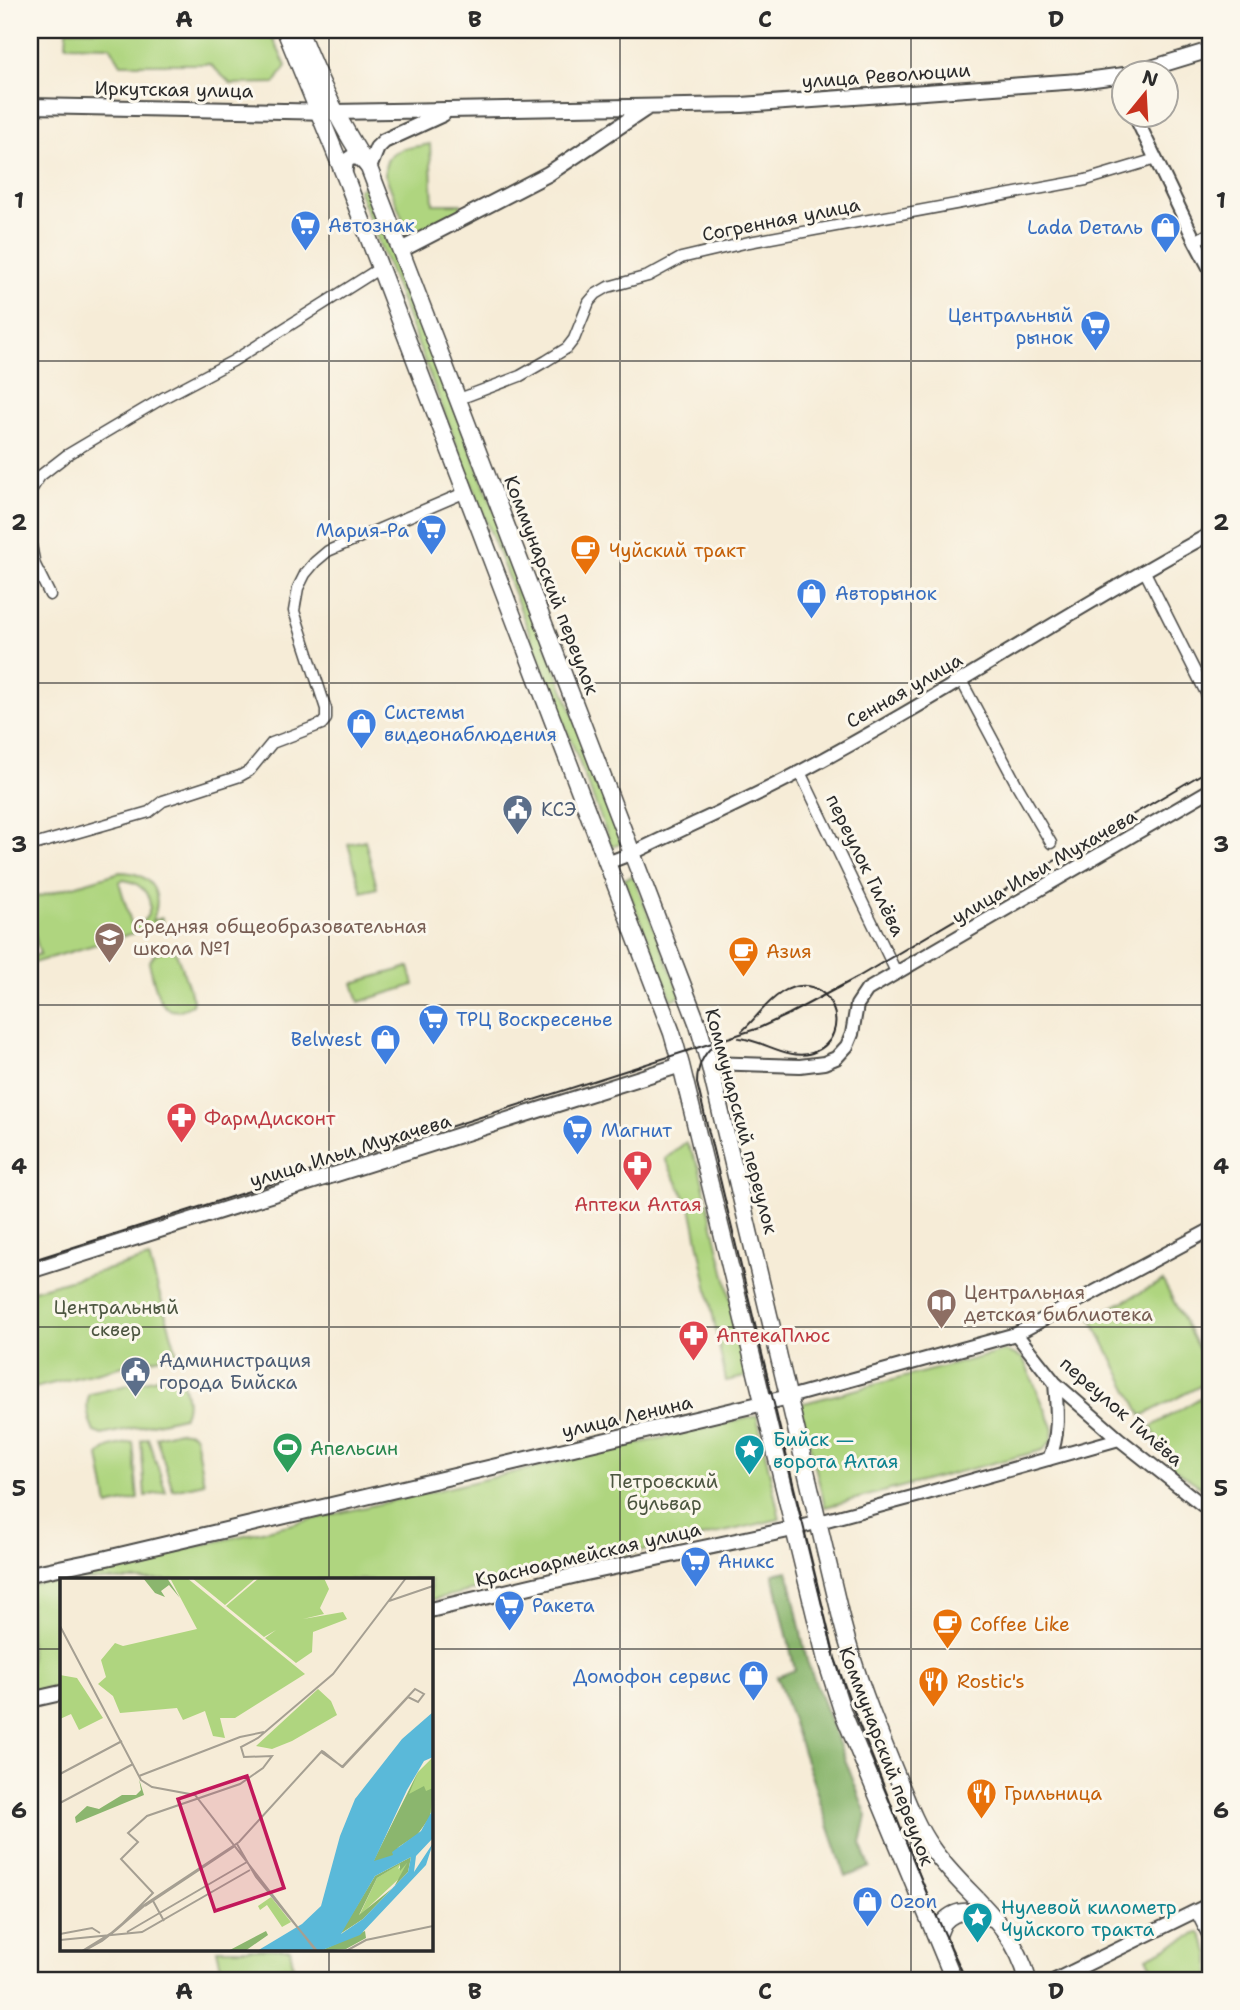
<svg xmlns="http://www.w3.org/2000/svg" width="1240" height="2010" font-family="'Shantell Sans',sans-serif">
<rect width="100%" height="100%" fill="#fbf7ec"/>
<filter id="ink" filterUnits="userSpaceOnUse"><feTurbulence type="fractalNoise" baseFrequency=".0143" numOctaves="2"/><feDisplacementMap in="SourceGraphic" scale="14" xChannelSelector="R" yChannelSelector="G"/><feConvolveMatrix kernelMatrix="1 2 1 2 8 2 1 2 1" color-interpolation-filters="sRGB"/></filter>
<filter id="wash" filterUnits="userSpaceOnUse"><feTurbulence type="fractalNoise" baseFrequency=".00686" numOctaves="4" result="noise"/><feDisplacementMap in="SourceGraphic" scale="28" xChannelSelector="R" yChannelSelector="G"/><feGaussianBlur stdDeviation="1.57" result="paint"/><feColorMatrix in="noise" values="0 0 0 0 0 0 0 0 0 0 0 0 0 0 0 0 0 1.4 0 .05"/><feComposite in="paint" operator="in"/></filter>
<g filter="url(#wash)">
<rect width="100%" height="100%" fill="#f6ecd7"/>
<path fill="#afd57f" stroke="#6d8055" stroke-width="2" fill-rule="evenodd" d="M67 30H269L286 66 275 83 231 84 210 64H121L110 46 66 45Z
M430 144 433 204H461L460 212 411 241 385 174C384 146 408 149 430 144Z
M368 185 623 843 612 847 358 189Z
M365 840 377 888 362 892 348 844Z
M120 872C150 872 165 893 152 921L162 918 164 924 30 964V957L40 954 30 919V899ZM123 880C156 884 158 921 132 926L119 882Z
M633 876 681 996 672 1000 624 879Z
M172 949 176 952 193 999 192 1005C158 1025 156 986 149 963L155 953Z
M409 967 414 985 359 1002 353 983Z
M686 1142 699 1167 749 1376 726 1381 692 1211 665 1159Z
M149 1258 177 1353 30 1389V1291Z
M1163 1281 1210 1371V1381L1142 1416 1091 1318Z
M1005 1351 1023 1358 1053 1427 1052 1440 1043 1450 825 1507 800 1404Z
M169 1375 179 1377C186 1387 190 1407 183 1417L102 1435 94 1432C89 1422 84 1404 90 1394Z
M1210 1392V1493L1173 1468 1151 1427Z
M757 1416 780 1519 431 1600 430 1580H61V1686L30 1693V1585Z
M178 1431 192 1433 195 1437 204 1483 173 1490 156 1437Z
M148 1438 166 1492 145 1496 141 1440Z
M133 1442 138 1499 108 1506 99 1456C105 1445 121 1445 133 1442Z
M1200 1932 1210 1954V1980H1158L1147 1957Z
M217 1949H290L296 1980H224Z"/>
<path fill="#8bb66e" stroke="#5b704c" stroke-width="2" d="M788 1571 807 1661 867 1816 861 1844 870 1867 846 1877 777 1677 795 1670 773 1574Z"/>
</g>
<g filter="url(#ink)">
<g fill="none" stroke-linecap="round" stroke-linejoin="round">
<defs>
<path id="minor" d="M1195 241 1210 233
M459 399 520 376 546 361 567 348 574 339 589 302 596 294 608 287 648 276 681 258 749 242 1086 180 1156 159
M30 492 40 476 67 455 163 398 233 361 380 268
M30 540 35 565 50 595
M1144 570 1210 701
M961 680 1017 785 1051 843
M800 772 897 974
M30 846 149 812 163 801 240 776 249 771 272 743 322 724 326 719V709L294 611 298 588 305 574 315 562 328 551 466 492
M1196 1912 1210 1940"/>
<path id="tertiary" d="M1118 77 1124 92
M1135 116 1195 241 1210 269
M607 863 633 853C688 826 746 801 800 772 940 698 1071 609 1210 534
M709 1063 800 1066 824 1063 836 1058 847 1046 852 1034 857 1005 867 990 1210 790
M1016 1334 1055 1383 1119 1439 1210 1511
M789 1397 1016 1334 1210 1230
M1049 1459C1060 1434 1057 1409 1055 1383
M793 1529 920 1495 1119 1439
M1055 1980 1210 1904"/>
<path id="secondary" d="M1131 74 1210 50
M30 106 334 112 742 105 1079 81 1124 75
M344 175 346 161 352 157 359 158 369 168 377 148 384 141 443 114
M401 250 548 174 648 107
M30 1271 681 1065
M30 1574 107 1558 789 1397
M430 1610 581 1574 793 1529
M30 1700 61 1693"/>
<path id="primary" d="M285 30 348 184 672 1033 681 1065 826 1660 843 1713 954 1980
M299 30C318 79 339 124 369 168L698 1025 709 1063 842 1622C855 1673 874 1720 894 1769 905 1795 914 1823 931 1847 964 1895 1012 1919 1028 1980
M937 1938C939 1933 941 1926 944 1922 958 1906 978 1912 994 1919"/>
</defs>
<use href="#minor" stroke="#494845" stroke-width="13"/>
<use href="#tertiary" stroke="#494845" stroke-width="16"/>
<use href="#secondary" stroke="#494845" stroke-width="18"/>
<use href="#primary" stroke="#494845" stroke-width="19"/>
<use href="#minor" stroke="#fff" stroke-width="10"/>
<use href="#tertiary" stroke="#fff" stroke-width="12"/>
<use href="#secondary" stroke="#fff" stroke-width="14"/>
<use href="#primary" stroke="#fff" stroke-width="16"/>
<path stroke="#2b2b2b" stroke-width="2" d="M739 1038C763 1040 789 1061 812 1053 858 1037 830 963 781 993 765 1003 756 1019 742 1031
M715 1044C702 1055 697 1067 697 1083L835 1658 853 1709 931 1904 966 1980
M30 1261 759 1028 789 1014 858 977 1210 769"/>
</g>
</g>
<path fill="none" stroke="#2b2b2b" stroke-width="2" stroke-opacity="0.55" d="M329 30V1580M620 30V1980M911 30V1980M30 361H1210M30 683H1210M30 1005H1210M30 1327H1210M30 1649H61M430 1649H1210M329 1949V1980"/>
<defs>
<symbol id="supermarket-pin" viewBox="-11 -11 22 30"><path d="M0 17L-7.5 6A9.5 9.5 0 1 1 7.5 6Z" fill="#3f7fe0" stroke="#fbf7ec"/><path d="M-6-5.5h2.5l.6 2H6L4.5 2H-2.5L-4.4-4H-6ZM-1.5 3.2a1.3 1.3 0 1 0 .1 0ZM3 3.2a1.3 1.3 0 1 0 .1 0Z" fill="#fff"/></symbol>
<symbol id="shop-pin" viewBox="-11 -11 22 30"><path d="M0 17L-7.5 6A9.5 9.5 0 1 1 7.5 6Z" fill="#3f7fe0" stroke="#fbf7ec"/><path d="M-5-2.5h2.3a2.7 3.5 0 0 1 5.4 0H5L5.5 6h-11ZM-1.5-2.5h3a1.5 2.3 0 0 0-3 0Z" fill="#fff"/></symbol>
<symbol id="cafe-pin" viewBox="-11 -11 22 30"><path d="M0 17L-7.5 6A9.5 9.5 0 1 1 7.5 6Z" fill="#e8710a" stroke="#fbf7ec"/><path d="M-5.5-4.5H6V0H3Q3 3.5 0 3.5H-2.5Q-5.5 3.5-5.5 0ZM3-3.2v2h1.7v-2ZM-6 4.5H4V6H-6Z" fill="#fff"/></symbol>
<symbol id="civic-pin" viewBox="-11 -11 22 30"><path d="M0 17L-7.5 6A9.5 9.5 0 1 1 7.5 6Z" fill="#5c6f8a" stroke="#fbf7ec"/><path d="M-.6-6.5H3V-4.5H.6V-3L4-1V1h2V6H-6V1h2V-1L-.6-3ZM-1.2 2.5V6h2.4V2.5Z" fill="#fff"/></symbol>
<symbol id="school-pin" viewBox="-11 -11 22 30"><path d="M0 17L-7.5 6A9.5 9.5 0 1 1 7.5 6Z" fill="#8d6e63" stroke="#fbf7ec"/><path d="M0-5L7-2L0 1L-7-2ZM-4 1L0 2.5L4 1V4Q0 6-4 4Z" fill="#fff"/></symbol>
<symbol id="pharmacy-pin" viewBox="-11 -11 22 30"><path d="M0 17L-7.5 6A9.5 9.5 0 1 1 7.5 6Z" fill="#e0444e" stroke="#fbf7ec"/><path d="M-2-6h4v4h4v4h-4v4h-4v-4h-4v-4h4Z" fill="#fff"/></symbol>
<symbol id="library-pin" viewBox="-11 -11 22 30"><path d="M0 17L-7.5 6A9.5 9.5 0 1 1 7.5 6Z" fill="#8d6e63" stroke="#fbf7ec"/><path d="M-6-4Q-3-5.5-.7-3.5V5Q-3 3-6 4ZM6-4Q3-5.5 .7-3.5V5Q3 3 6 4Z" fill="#fff"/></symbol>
<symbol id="stadium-pin" viewBox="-11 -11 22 30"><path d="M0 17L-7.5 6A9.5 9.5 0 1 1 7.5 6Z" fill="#2e9e5b" stroke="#fbf7ec"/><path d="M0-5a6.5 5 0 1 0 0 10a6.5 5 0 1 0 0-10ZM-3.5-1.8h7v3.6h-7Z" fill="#fff"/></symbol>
<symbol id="sight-pin" viewBox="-11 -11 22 30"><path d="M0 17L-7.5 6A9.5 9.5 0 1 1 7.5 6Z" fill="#0f9aa8" stroke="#fbf7ec"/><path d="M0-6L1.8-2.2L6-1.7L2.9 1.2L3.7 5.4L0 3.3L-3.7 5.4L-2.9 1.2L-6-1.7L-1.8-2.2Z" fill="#fff"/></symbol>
<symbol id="restaurant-pin" viewBox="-11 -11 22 30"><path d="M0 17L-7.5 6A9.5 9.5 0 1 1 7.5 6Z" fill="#e8710a" stroke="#fbf7ec"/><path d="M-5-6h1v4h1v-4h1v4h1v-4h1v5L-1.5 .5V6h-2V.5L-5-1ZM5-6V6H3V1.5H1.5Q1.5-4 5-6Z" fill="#fff"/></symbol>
</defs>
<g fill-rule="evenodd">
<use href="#supermarket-pin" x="288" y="208" width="35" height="47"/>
<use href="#shop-pin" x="1148" y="210" width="35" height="47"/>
<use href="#supermarket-pin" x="1078" y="308" width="35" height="47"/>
<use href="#supermarket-pin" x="414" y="512" width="35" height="47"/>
<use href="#cafe-pin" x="568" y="532" width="35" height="47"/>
<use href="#shop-pin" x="794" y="576" width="35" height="47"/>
<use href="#shop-pin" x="344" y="706" width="35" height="47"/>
<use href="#civic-pin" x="500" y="792" width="35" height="47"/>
<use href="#school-pin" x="92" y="920" width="35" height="47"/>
<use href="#cafe-pin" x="726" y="934" width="35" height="47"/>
<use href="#supermarket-pin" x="416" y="1002" width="35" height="47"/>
<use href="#shop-pin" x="368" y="1022" width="35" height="47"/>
<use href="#pharmacy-pin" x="164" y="1100" width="35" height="47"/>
<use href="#supermarket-pin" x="560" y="1112" width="35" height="47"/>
<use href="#pharmacy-pin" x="620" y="1148" width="35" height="47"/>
<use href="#library-pin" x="924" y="1286" width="35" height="47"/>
<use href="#pharmacy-pin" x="676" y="1318" width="35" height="47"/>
<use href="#civic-pin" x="118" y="1354" width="35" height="47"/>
<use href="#stadium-pin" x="270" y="1430" width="35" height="47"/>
<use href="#sight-pin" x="732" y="1432" width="35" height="47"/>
<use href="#supermarket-pin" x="678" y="1544" width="35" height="47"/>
<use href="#supermarket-pin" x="492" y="1588" width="35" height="47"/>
<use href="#cafe-pin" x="930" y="1606" width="35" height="47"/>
<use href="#shop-pin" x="736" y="1658" width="35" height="47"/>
<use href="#restaurant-pin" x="916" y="1664" width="35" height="47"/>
<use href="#restaurant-pin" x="964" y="1776" width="35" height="47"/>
<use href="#shop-pin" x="850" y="1884" width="35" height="47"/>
<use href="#sight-pin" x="960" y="1900" width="35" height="47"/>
</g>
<g text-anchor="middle" stroke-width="6" stroke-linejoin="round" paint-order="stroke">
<g font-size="19" fill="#2b2b2b" stroke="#fbf7ec">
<text transform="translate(886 75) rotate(-4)" y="7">улица Революции</text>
<text transform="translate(174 89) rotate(1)" y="7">Иркутская улица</text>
<text transform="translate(781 219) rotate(-11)" y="7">Согренная улица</text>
<text transform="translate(552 585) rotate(69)" y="7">Коммунарский переулок</text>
<text transform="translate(904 690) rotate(-30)" y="7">Сенная улица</text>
<text transform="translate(866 865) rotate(64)" y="7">переулок Гилёва</text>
<text transform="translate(1044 866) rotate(-30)" y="7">улица Ильи Мухачева</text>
<text transform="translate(742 1121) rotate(75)" y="7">Коммунарский переулок</text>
<text transform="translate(350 1150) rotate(-17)" y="7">улица Ильи Мухачева</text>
<text transform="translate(1122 1411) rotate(41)" y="7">переулок Гилёва</text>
<text transform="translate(627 1416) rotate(-13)" y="7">улица Ленина</text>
<text transform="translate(588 1554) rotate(-13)" y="7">Красноармейская улица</text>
<text transform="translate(887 1756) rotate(69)" y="7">Коммунарский переулок</text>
</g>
<g font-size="19" fill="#366cbe" stroke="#fbf7ec" text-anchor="start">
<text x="328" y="232">Автознак</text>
<text x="1143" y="234" text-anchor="end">Lada Dеталь</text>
<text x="1073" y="322" text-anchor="end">Центральный<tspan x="1073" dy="22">рынок</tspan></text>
<text x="409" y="537" text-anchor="end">Мария-Ра</text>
<text x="835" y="600">Авторынок</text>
<text x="384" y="719">Системы<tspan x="384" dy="22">видеонаблюдения</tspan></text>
<text x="456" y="1026">ТРЦ Воскресенье</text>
<text x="362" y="1046" text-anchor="end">Belwest</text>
<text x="601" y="1137">Магнит</text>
<text x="718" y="1568">Аникс</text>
<text x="532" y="1612">Ракета</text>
<text x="731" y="1683" text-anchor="end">Домофон сервис</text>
<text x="890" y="1908">Ozon</text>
</g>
<g font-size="19" fill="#c56008" stroke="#fbf7ec" text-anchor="start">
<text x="609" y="557">Чуйский тракт</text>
<text x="766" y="958">Азия</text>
<text x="970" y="1631">Coffee Like</text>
<text x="957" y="1688">Rostic's</text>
<text x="1004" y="1800">Грильница</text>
</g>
<g font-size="19" fill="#4e5e75" stroke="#fbf7ec" text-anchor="start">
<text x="541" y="816">КСЭ</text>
<text x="159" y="1367">Администрация<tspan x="159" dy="22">города Бийска</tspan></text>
</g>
<g font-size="19" fill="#785e54" stroke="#fbf7ec" text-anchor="start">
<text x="133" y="933">Средняя общеобразовательная<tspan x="133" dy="22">школа №1</tspan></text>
<text x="964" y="1299">Центральная<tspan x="964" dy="22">детская библиотека</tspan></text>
</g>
<g font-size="19" fill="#be3a42" stroke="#fbf7ec" text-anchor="start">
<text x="204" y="1125">ФармДисконт</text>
<text x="638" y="1211" text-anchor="middle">Аптеки Алтая</text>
<text x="716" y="1342">АптекаПлюс</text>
</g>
<g font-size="19" fill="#4c5640" stroke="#fbf7ec">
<text x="116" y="1314">Центральный<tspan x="116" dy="22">сквер</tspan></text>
<text x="664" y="1488">Петровский<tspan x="664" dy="22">бульвар</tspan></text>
</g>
<g font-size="19" fill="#0d838f" stroke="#fbf7ec" text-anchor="start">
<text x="773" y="1446">Бийск —<tspan x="773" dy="22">ворота Алтая</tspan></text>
<text x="1001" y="1914">Нулевой километр<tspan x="1001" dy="22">Чуйского тракта</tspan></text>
</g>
<g font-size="19" fill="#27864d" stroke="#fbf7ec" text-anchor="start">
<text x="310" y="1455">Апельсин</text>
</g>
</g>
<g transform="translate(60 1578)">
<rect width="373" height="373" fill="#f6ecd7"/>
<path d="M110 0H127L245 96 175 140H160L165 160 153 158 145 133 123 142 117 130 60 135 53 118 38 106 46 99 41 82 55 65 63 68 137 51ZM132 0H196L165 27ZM199 0H264L269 11 260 30 264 36 243 41 283 34 287 41 253 54 252 74 236 85 205 60 216 52 204 59 166 28ZM0 97 17 100 43 140 19 152 11 136 0 141ZM258 111 271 123 277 137 232 163 212 171 196 168ZM373 179V233L317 277 358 194ZM341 285 338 291 347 285 345 295 299 338 317 300ZM211 319 231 344 222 349 207 327 200 332 198 328Z" fill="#afd57f"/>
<path d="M83 0H107L120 20 109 7 101 13 105 19 95 15ZM358 194 349 216 364 208 366 213 373 210 370 239 357 257 337 270 355 262 352 272 312 294 331 280 313 284ZM79 201 84 217 16 245 15 239 27 228 39 231 62 217H76L81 212ZM351 279 348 294 303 341 280 356 315 298ZM347 285 334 309 299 337 317 300 340 286V293ZM206 353 208 357 185 373H168ZM305 353 306 360 286 371 260 373Z" fill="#8bb66e" fill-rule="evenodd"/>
<path d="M373 134V179L364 183 347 212 314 283 333 277 332 274 361 253 372 233 373 260 356 278 354 294 373 265 366 287 300 357 260 373H197L242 346 261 328 280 258 295 221 342 161ZM351 279 348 294 303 341 281 356 315 298Z" fill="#5ab9d9" fill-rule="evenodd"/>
<path fill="none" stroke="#a59f92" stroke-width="2" d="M329 23 373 8M0 48 81 202 92 209 135 217 256 373M0 196 62 163M79 198 180 159 204 154M0 225 73 186M177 266 196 299 257 373M92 321 104 343M85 328 175 268M67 354 187 284M0 356 32 350 40 355M0 362 82 354 190 292M22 373 56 352 93 315 61 281 78 264 68 255 87 238 180 206 203 190 212 178 184 179 181 169 198 160 273 96 346 0M23 373 42 363 84 327 179 264 261 174 262 173 264 174 282 189 355 111 364 116 358 124 348 119 283 189 261 174 179 264 84 328 56 352 42 363 24 373M286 373 306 362 373 348"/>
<path fill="#c2185b" fill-opacity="0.15" stroke="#c2185b" stroke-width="3.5" d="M187 198 224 310 155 333 118 221Z"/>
<rect width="373" height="373" fill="none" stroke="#2b2b2b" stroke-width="3.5"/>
</g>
<rect width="1240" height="2010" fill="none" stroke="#fbf7ec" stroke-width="77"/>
<g transform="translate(1145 94) rotate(18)"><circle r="33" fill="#fbf7ec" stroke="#a8a59f" stroke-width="2"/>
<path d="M0-5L12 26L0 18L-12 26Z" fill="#c8321e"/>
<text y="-10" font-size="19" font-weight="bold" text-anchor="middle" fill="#2b2b2b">N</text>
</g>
<rect x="38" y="38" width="1164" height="1934" fill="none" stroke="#2b2b2b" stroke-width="2.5"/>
<g font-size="23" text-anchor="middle" font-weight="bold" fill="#2b2b2b">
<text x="184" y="27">A</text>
<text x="475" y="27">B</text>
<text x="765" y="27">C</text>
<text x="1056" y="27">D</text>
<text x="19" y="208">1</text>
<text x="1221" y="208">1</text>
<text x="19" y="530">2</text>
<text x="1221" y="530">2</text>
<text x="19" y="852">3</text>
<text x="1221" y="852">3</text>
<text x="19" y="1174">4</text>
<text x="1221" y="1174">4</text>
<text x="19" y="1496">5</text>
<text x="1221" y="1496">5</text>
<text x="19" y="1818">6</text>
<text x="1221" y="1818">6</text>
<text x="184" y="1999">A</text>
<text x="475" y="1999">B</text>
<text x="765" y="1999">C</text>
<text x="1056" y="1999">D</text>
</g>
</svg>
